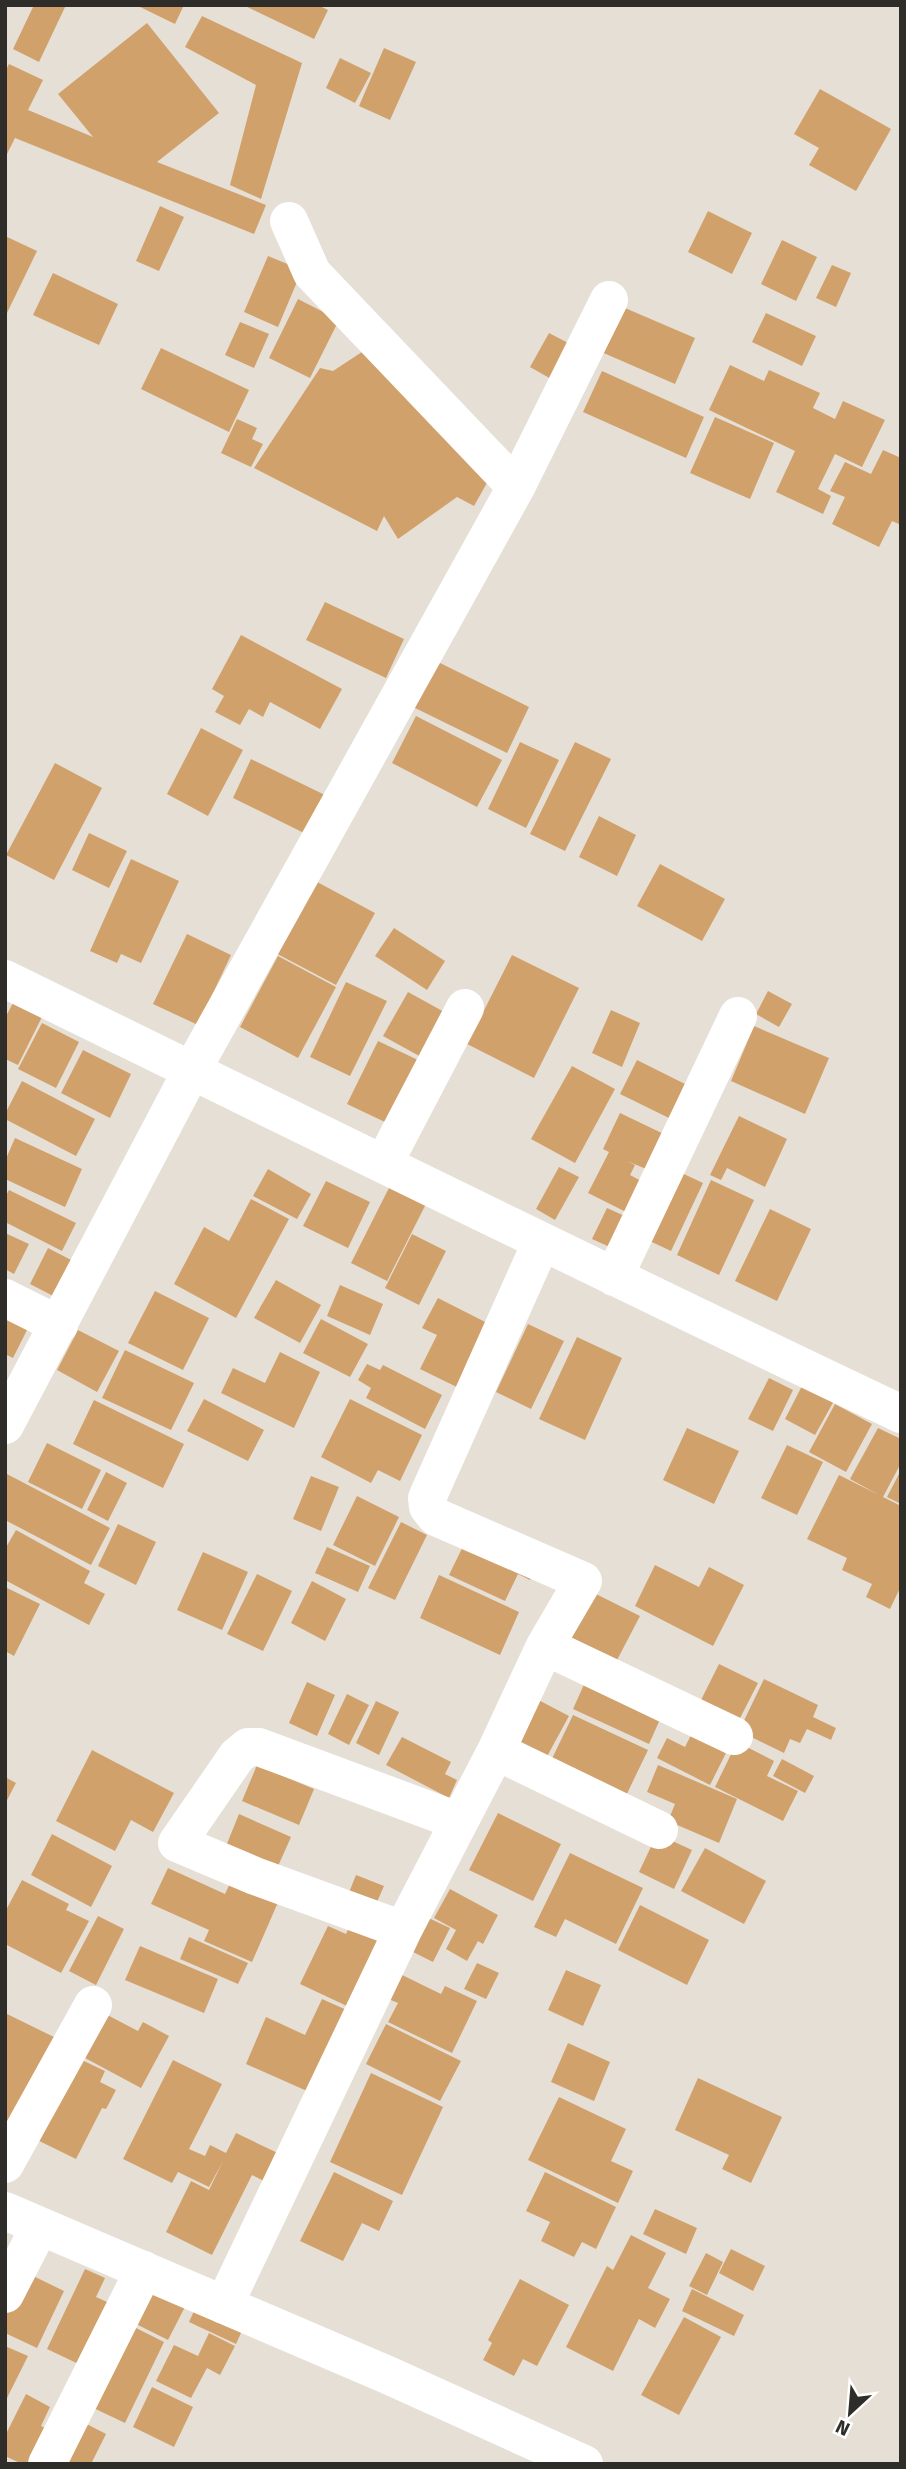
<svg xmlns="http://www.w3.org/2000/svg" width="906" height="2469" font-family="'Fira Sans',sans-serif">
<rect width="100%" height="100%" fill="#e6dfd5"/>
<path fill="#d1a16c" d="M34 5H66L39 62 13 49Z
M136 5H184L175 24Z
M243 5H318L328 10 314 39Z
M202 16 302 63 261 199 230 185 256 85 185 47Z
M147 23 219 113 157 162 266 205 254 234 15 138 5 158V72L9 64 43 80 28 110 93 137 58 94Z
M384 48 416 62 390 120 359 106Z
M340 58 371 73 355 103 326 88Z
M820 89 891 129 856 191 809 165 819 148 794 134Z
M160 206 184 217 159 271 136 261Z
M708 211 752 233 732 274 688 252Z
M5 236 37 251 7 313 5 312Z
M782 240 817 257 796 301 761 284Z
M268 256 302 270 278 327 244 312Z
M832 265 851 273 836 307 816 298Z
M53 273 118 304 99 345 33 315Z
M298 299 339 320 310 378 269 358Z
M618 305 695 338 675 384 599 351Z
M766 313 816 336 802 366 752 342Z
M240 322 269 334 254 368 225 355Z
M549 333 572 345 553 380 530 367Z
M371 346 488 481 474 506 457 497 398 539 384 516 377 531 254 468 320 368 333 371Z
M161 348 249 390 229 432 141 389Z
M730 365 764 381 769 370 820 393 813 408 835 419 843 401 885 420 862 467 835 454 818 489 831 496 823 514 776 492 795 451 709 410Z
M602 371 704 417 686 458 583 412Z
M715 417 774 443 750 499 690 473Z
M237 419 257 428 252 439 263 444 251 467 221 453Z
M883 450 901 458V525L892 521 879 547 832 524 845 497 830 491 845 462 871 474Z
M325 602 404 639 386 678 306 640Z
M241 635 342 689 320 729 270 702 263 717 249 709 240 725 215 712 224 696 212 689Z
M436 661 529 707 507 753 413 707Z
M416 716 502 760 477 807 392 763Z
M201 728 243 750 208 816 167 794Z
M520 742 559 760 526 828 488 809Z
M575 742 611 759 565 851 530 834Z
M251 759 327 796 308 835 233 798Z
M55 763 102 788 54 880 6 855Z
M599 816 636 835 617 876 579 857Z
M89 833 127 851 109 888 72 870Z
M131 859 179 881 141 963 121 954 117 963 90 951Z
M660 864 725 899 702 941 637 906Z
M306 876 375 913 336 985 268 949Z
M394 928 445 961 427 990 375 956Z
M187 934 231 955 198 1025 153 1004Z
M512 955 579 988 534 1078 467 1044Z
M278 956 336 987 298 1058 240 1027Z
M346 982 387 1001 350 1076 310 1057Z
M768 991 792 1004 779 1027 756 1014Z
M408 992 457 1019 432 1063 383 1036Z
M13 1003 42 1017 18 1065 5 1059V1018Z
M611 1010 640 1023 622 1067 592 1053Z
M42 1023 79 1042 56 1088 18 1069Z
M754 1026 829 1058 805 1114 731 1081Z
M378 1041 418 1060 387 1123 347 1104Z
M83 1050 131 1074 110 1118 61 1093Z
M637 1060 687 1085 671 1119 620 1094Z
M572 1066 615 1089 575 1163 531 1139Z
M22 1081 95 1119 76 1156 5 1119V1114Z
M620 1113 668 1136 651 1171 627 1161 635 1165 630 1175 645 1183 630 1214 588 1193 609 1152 603 1149Z
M739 1116 787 1139 765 1187 727 1168 721 1180 710 1175Z
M15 1138 82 1169 65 1207 5 1179V1161Z
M559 1167 579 1177 555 1220 536 1209Z
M671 1168 703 1183 671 1251 639 1236Z
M268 1169 311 1194 297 1219 253 1196Z
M393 1180 429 1198 387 1281 351 1263Z
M711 1180 754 1200 719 1275 677 1255Z
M326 1181 370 1202 348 1248 303 1226Z
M9 1190 76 1223 62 1251 5 1222V1197Z
M251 1199 289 1219 236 1318 174 1284 204 1227 229 1241Z
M607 1208 627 1217 612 1248 592 1239Z
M770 1209 811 1229 777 1301 735 1281Z
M5 1233 29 1244 14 1274 5 1269Z
M412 1234 446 1251 419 1305 385 1288Z
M48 1248 75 1262 57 1298 30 1284Z
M276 1280 321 1305 300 1343 254 1318Z
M340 1285 383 1304 370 1335 327 1316Z
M155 1291 209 1318 183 1370 128 1343Z
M438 1298 495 1327 469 1393 420 1369 437 1335 422 1328Z
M5 1301 34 1316 13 1358 5 1354Z
M321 1319 368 1344 350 1377 303 1353Z
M528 1324 564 1341 531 1409 496 1392Z
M78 1330 119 1351 97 1392 57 1370Z
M577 1337 622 1358 585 1440 539 1419Z
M125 1350 194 1383 171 1430 102 1398Z
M280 1352 320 1372 294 1428 221 1393 233 1368 265 1383Z
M367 1364 380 1370 383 1365 442 1395 425 1429 366 1398 371 1388 358 1380Z
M769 1378 793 1390 773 1431 748 1419Z
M804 1382 835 1399 815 1435 785 1419Z
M204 1399 264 1430 248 1461 187 1431Z
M350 1399 422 1435 400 1481 378 1470 371 1483 321 1457Z
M94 1400 184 1444 163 1488 73 1444Z
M835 1404 872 1424 846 1472 809 1452Z
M687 1428 739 1451 714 1504 663 1480Z
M878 1428 901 1439V1463L883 1497 901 1506V1586L890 1609 866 1597 872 1584 842 1570 847 1558 807 1539 839 1475 879 1495 850 1479Z
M47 1443 101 1470 82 1509 28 1482Z
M787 1445 823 1462 797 1515 761 1498Z
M901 1470V1504L887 1497Z
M106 1472 127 1483 108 1521 87 1510Z
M5 1473 110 1528 91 1565 5 1520Z
M311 1476 339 1487 321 1531 293 1519Z
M357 1496 399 1517 375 1566 333 1545Z
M401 1522 427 1535 395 1600 368 1588Z
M118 1524 156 1542 136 1585 98 1566Z
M16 1530 90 1571 84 1583 105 1594 89 1625 5 1580V1549Z
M468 1536 536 1569 530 1580 518 1574 505 1601 449 1575Z
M327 1547 370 1566 358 1592 315 1573Z
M203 1552 248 1572 222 1630 177 1610Z
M655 1565 699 1587 709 1567 744 1585 713 1646 635 1606Z
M257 1574 292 1591 263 1651 227 1634Z
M439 1575 519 1612 500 1655 420 1618Z
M312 1581 346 1599 325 1641 291 1623Z
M5 1587 40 1604 14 1656 5 1651Z
M584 1588 640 1616 615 1664 560 1636Z
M719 1664 758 1683 736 1726 698 1706Z
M590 1671 666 1706 649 1744 573 1709Z
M764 1679 818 1705 813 1717 836 1728 831 1740 807 1729 800 1743 790 1739 784 1753 739 1731Z
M307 1682 335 1695 317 1736 289 1723Z
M347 1694 369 1705 349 1745 328 1734Z
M527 1694 569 1716 544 1762 513 1747Z
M376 1701 399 1712 379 1755 356 1743Z
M573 1715 648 1750 622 1804 547 1769Z
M693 1731 728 1749 710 1785 657 1758 667 1738 685 1747Z
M402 1737 451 1762 445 1774 457 1780 449 1798 386 1765Z
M737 1742 774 1761 767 1776 798 1791 783 1821 715 1787Z
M92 1750 174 1793 153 1832 131 1820 115 1851 56 1821Z
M782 1759 814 1776 805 1793 773 1776Z
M257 1765 314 1789 299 1825 242 1801Z
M658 1765 737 1799 719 1843 668 1821 675 1804 647 1792Z
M5 1777 16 1783 5 1804Z
M498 1813 561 1844 533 1901 469 1870Z
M239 1814 291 1837 275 1873 224 1851Z
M52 1834 112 1866 91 1907 31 1875Z
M657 1834 692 1850 674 1889 639 1872Z
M705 1848 766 1881 744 1924 681 1891Z
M570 1853 643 1888 616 1944 565 1919 556 1937 534 1927Z
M168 1868 225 1894 232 1879 279 1900 252 1962 204 1941 209 1930 151 1904Z
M356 1875 384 1886 373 1911 346 1900Z
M22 1880 69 1904 66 1910 89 1921 61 1973 5 1944V1912Z
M450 1889 498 1915 483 1944 478 1941 467 1961 446 1949 456 1930 434 1918Z
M640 1905 709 1940 687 1985 618 1950Z
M422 1915 450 1928 433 1962 405 1948Z
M98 1916 124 1929 96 1985 69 1971Z
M351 1923 383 1938 349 2007 300 1984 328 1926 346 1934Z
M189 1937 248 1963 238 1984 180 1959Z
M140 1946 218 1979 204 2013 125 1980Z
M477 1963 499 1973 486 1999 464 1989Z
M566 1970 601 1985 583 2026 548 2010Z
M398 1973 441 1994 445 1986 477 2001 452 2053 388 2022 398 2003 386 1998Z
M322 1999 349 2011 307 2091 246 2064 266 2017 305 2035Z
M94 2008 138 2031 143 2022 169 2036 141 2088 72 2051Z
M5 2013 58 2039 14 2126 5 2121Z
M386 2024 461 2061 440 2101 366 2064Z
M568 2043 610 2062 594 2101 551 2082Z
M69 2054 105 2071 100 2082 116 2090 106 2109 102 2108 76 2159 29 2136Z
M173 2060 222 2084 189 2149 205 2156 210 2145 226 2153 236 2133 284 2156 270 2184 252 2175 212 2255 166 2232 191 2181 209 2190 223 2161 209 2187 178 2172 172 2183 123 2159Z
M371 2073 443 2107 402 2195 330 2162Z
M698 2078 782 2117 751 2183 722 2169 729 2155 675 2130Z
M559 2097 626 2129 611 2161 633 2171 618 2203 528 2160Z
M334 2172 393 2201 379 2231 362 2223 343 2261 300 2241Z
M545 2172 616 2207 596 2249 582 2242 574 2257 541 2241 550 2222 526 2211Z
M655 2209 697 2228 686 2254 643 2234Z
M631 2235 666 2253 648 2288 670 2299 655 2328 639 2319 613 2371 566 2347 607 2266 613 2270Z
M731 2249 765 2266 753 2291 719 2273Z
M706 2253 723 2262 707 2295 689 2286Z
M85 2269 105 2278 96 2297 116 2306 87 2368 47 2349Z
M25 2272 64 2291 37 2348 5 2333V2313Z
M520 2279 569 2305 537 2366 523 2359 514 2376 483 2360 492 2343 488 2340Z
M148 2281 188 2301 168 2340 128 2320Z
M692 2289 744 2315 734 2336 682 2311Z
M198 2302 245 2324 236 2344 189 2322Z
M684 2317 721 2337 679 2415 641 2395Z
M124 2322 164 2342 125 2423 85 2404Z
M209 2333 235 2346 220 2375 207 2368 191 2398 156 2381 174 2345 198 2356Z
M5 2346 28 2356 5 2402Z
M152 2387 193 2407 174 2447 133 2427Z
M26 2394 50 2407 41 2426 52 2431 36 2464H22L5 2456V2436Z
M79 2420 106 2434 91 2464H57Z"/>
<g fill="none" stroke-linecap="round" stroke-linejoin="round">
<path stroke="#fff" stroke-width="38" d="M289 221 312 273 516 487
M5 979C303 1125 601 1272 901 1414
M384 1163 465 1008
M614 1277 738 1016
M5 1298 59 1325
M5 1425 192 1070 516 487 609 300
M545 1646 734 1736
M496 1751 659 1830
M403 1930 255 1876 177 1843 237 1756 248 1747H259L458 1821
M5 2164 93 2005
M5 2211 390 2376 584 2464
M5 2294 40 2226
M224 2305 403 1930 496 1751 545 1646 583 1581 436 1517 428 1507 427 1498 541 1243
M47 2464 144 2270"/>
</g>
<rect width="906" height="2469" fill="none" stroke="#2f2d29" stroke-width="14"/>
<g transform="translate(850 2413) rotate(206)" stroke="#ffffff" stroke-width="5" paint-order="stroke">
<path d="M0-5L12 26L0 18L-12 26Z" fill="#2f2d29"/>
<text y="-10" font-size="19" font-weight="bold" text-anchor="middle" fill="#2f2d29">N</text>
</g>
</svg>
